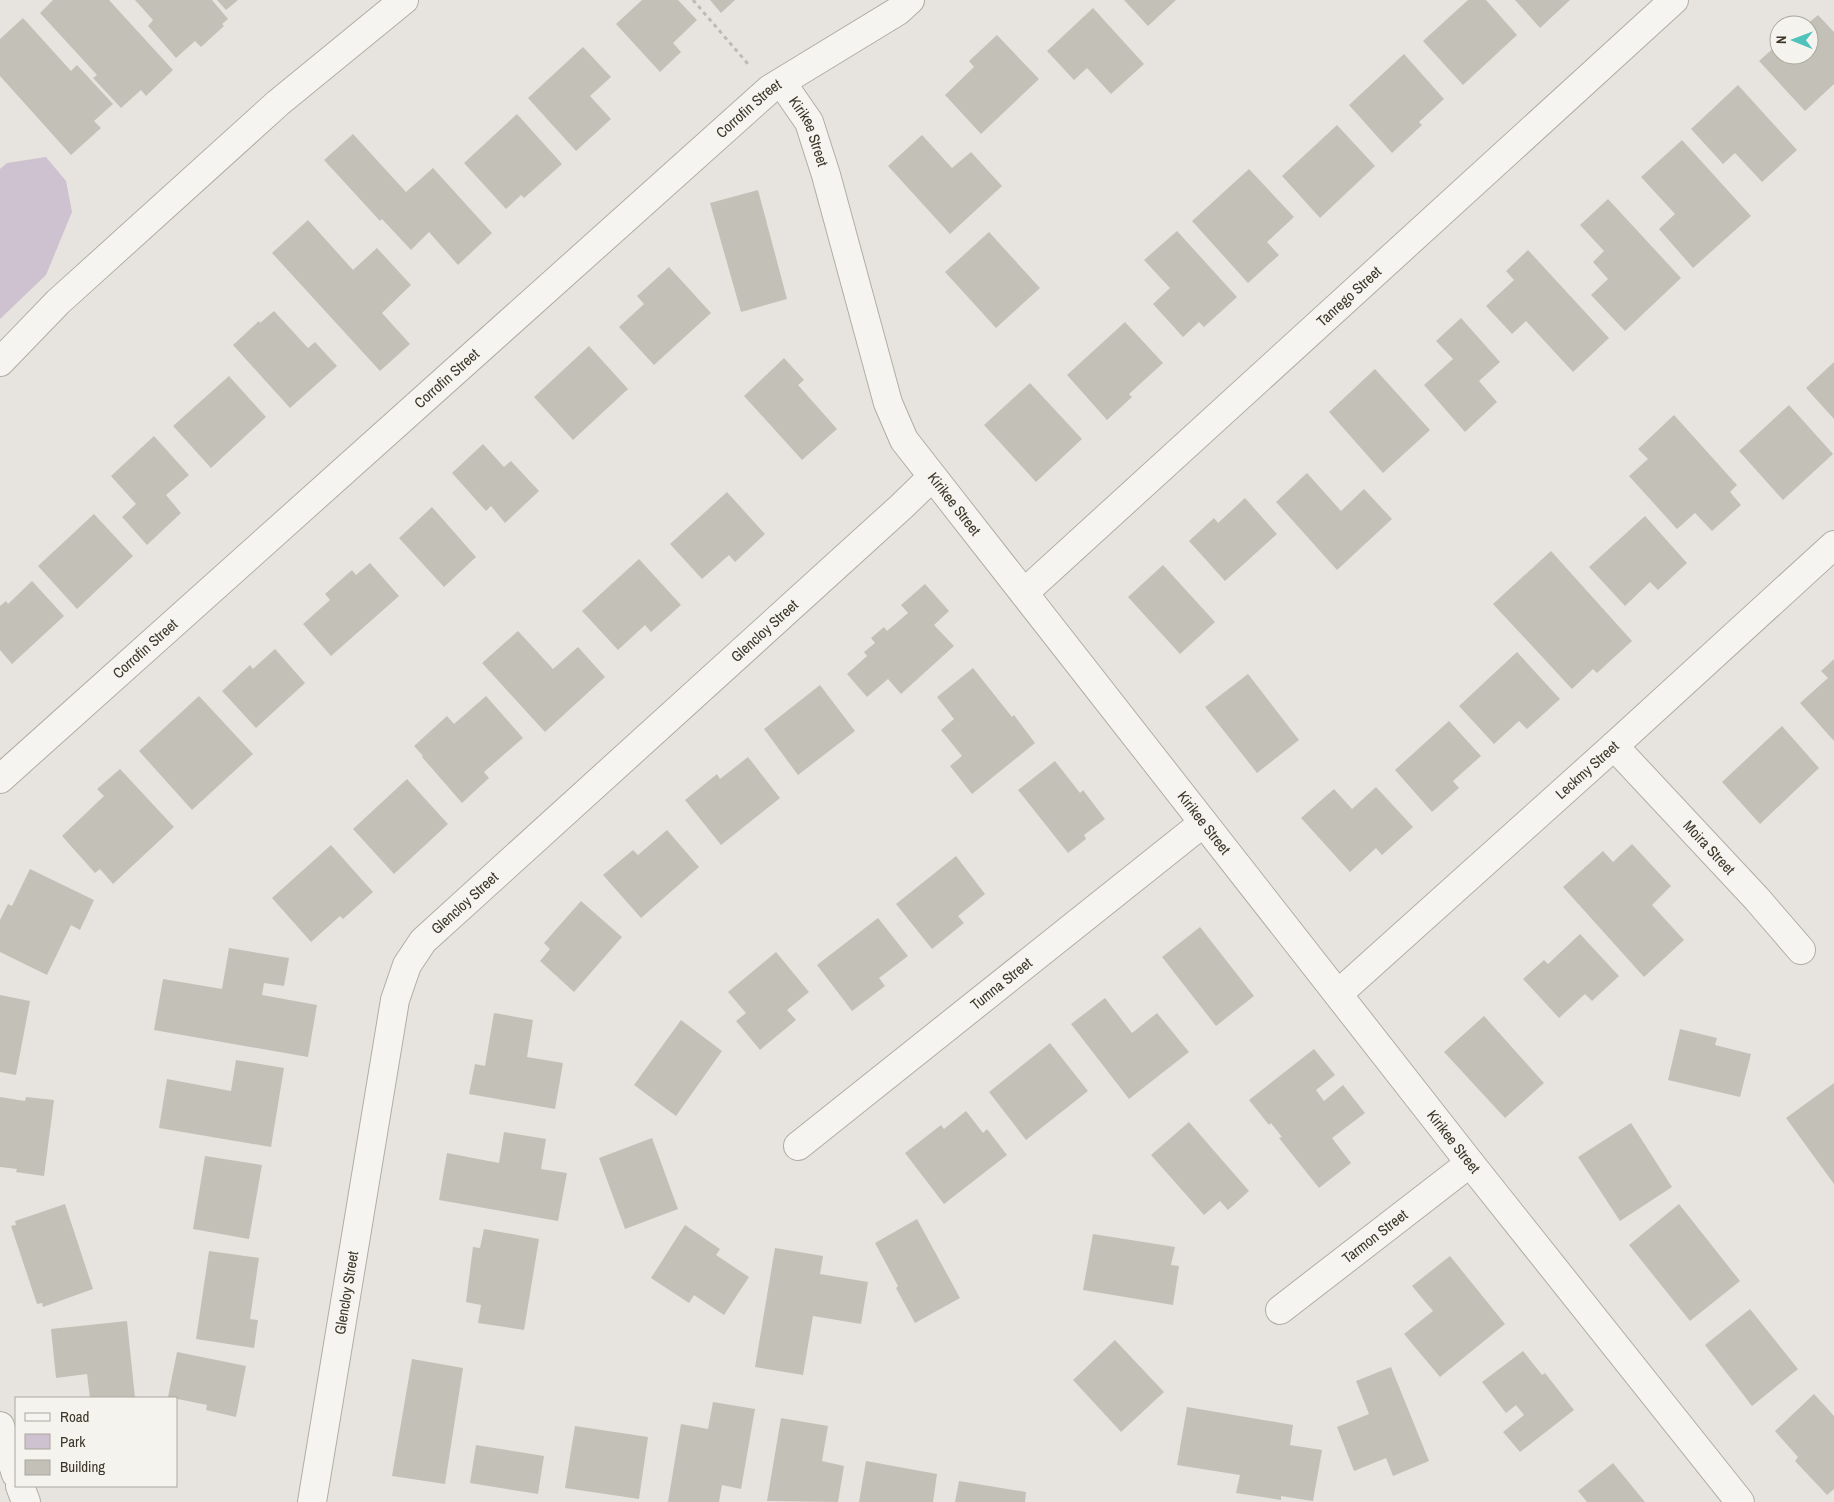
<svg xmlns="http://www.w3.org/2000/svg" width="1834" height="1502" font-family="'Archivo Narrow',sans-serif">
<rect width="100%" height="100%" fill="#e7e4df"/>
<path fill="#cec1d0" d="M46 157 66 181 72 212 46 275 0 319V169L7 163Z"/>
<path fill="#c3c0b7" d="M53 0H109L173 70 146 96 141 90 121 108 93 78 97 75 40 13Z
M135 0H212L228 19 222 24 224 26 201 47 195 41 176 58 148 26 153 20Z
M217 0H238L226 10Z
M642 0H678L697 20 673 43 681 52 660 72 616 24Z
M710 0H735L721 13Z
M1124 0H1176L1148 26Z
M1468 0H1486L1517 35 1463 85 1423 41Z
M1515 0H1570L1540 28Z
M1093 8 1144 64 1111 94 1087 68 1074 80 1047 51Z
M1818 15 1834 32V84L1805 111 1759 61 1779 43V55H1809V25H1806Z
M23 18 71 71 77 65 113 104 94 121 101 128 71 155 0 76V39Z
M997 35 1039 79 981 134 945 95 974 67 969 61Z
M583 47 611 77 590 96 611 119 576 151 528 98Z
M1404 54 1444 99 1419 122 1422 125 1392 153 1349 105Z
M1738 85 1797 150 1762 182 1735 153 1723 164 1691 129Z
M517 114 562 164 524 198 521 195 506 209 464 163Z
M1337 125 1375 166 1320 218 1282 176Z
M353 134 406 192 433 168 492 233 458 265 429 232 411 250 382 219 380 221 324 160Z
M922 135 952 168 971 152 1002 186 950 234 888 166Z
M1682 140 1751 216 1693 268 1659 229 1675 214 1641 177Z
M1249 169 1294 217 1267 242 1279 255 1248 283 1192 221Z
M758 190 787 299 741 312 710 203Z
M1608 199 1681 278 1625 331 1591 295 1608 279 1593 262 1604 251 1580 225Z
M308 220 353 270 377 248 411 285 382 313 410 344 380 371 272 253Z
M1177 231 1237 297 1204 327 1199 322 1183 337 1153 304 1170 288 1144 260Z
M989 232 1040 288 996 328 945 272Z
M1528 250 1609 338 1573 372 1526 321 1512 334 1486 306 1514 280 1506 271Z
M669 267 711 313 654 365 619 327 644 304 637 296Z
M274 311 308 348 315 342 337 366 290 408 233 345 259 321 260 323Z
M1461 318 1500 362 1479 381 1497 402 1465 432 1424 385 1453 359 1436 341Z
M1125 322 1163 363 1129 394 1132 397 1107 420 1067 375Z
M589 346 628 389 573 440 534 397Z
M784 358 804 380 798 385 837 429 802 460 744 396Z
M1834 362V419L1806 388Z
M1375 369 1430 430 1383 473 1329 412Z
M229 376 266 417 211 468 173 426Z
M1030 383 1082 439 1036 482 984 425Z
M1789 405 1833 454 1783 500 1739 451Z
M1674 415 1737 485 1730 492 1741 505 1712 531 1695 513 1677 529 1629 476 1648 459 1638 449Z
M154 436 189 475 166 495 181 513 147 545 122 517 136 504 111 476Z
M483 444 504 467 511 461 539 491 505 523 491 506 486 511 452 473Z
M1307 473 1341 511 1364 489 1392 519 1337 570 1276 502Z
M727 492 765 534 735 562 729 555 702 579 670 544Z
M1245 498 1277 534 1225 581 1189 541 1214 518 1218 523Z
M432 507 476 557 444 587 399 538Z
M94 514 133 556 77 609 38 566Z
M1645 516 1687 563 1658 590 1650 582 1625 606 1589 567Z
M1551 551 1632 641 1597 673 1593 669 1572 689 1493 604Z
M639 559 681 605 651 632 645 625 618 650 582 611Z
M370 563 399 596 331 656 303 624 330 600 325 594 352 570 356 575Z
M1163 565 1215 622 1180 654 1128 597Z
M32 581 64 616 12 664 0 650V606L6 601 8 604Z
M925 584 949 611 934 625 954 646 901 694 888 679 867 697 847 674 867 656 864 652 875 643 871 638 884 627 887 631 908 613 901 605Z
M518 631 553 669 578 647 605 677 545 732 482 663Z
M275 649 305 683 256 728 222 691 250 665 253 669Z
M1517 652 1560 699 1527 729 1519 721 1494 744 1459 706Z
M1834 659V741L1800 703 1828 678 1821 671Z
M973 668 1012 717 1014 715 1035 743 972 794 950 766 962 756 941 730 954 719 937 697Z
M1248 674 1299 740 1257 773 1205 707Z
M820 685 855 731 798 775 764 729Z
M199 696 253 754 192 810 139 751Z
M486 696 523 738 484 772 489 778 462 803 422 757 423 756 414 746 447 716 454 724Z
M1449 721 1481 756 1453 781 1459 788 1432 812 1395 770Z
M1782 726 1819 768 1760 824 1722 782Z
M748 757 780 798 721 845 685 800 717 774 720 779Z
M1055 761 1080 793 1083 790 1105 819 1084 835 1086 839 1068 853 1018 790Z
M120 769 174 827 113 884 100 869 95 873 62 836 104 796 97 789Z
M407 779 448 824 394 874 353 829Z
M1376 787 1413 827 1382 855 1376 848 1350 872 1301 818 1334 789 1352 809Z
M667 830 699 867 641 918 603 875 633 850 638 855Z
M1632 844 1671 886 1652 905 1684 940 1644 977 1563 887 1603 851 1613 862Z
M331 845 373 892 343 919 340 916 311 942 272 898Z
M956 856 985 894 958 916 964 923 932 949 896 904Z
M30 869 94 900 80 930 71 925 47 975 0 952V920L8 904 12 906Z
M581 901 622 937 574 992 540 961 550 949 544 943Z
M878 918 908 956 879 978 885 986 852 1011 817 965Z
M1200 927 1254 996 1216 1026 1162 957Z
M1580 934 1619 976 1592 1001 1585 994 1559 1018 1523 979 1544 960 1548 964Z
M229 948 289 958 284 986 264 983 262 995 317 1005 308 1057 154 1030 163 979 222 989Z
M776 952 809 992 787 1010 796 1020 760 1050 736 1021 746 1013 728 992Z
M0 995 30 1001 16 1075 0 1072Z
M1105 998 1132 1033 1157 1013 1189 1052 1129 1099 1071 1024Z
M494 1013 533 1020 527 1057 563 1063 555 1109 469 1094 475 1064 485 1066Z
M1484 1016 1544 1083 1505 1118 1444 1052Z
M681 1020 722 1051 676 1116 634 1085Z
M1680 1029 1717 1038 1715 1045 1751 1054 1740 1097 1668 1080Z
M1050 1043 1088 1091 1026 1140 989 1092Z
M1314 1049 1335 1075 1316 1090 1324 1101 1343 1085 1365 1113 1332 1138 1351 1163 1319 1188 1279 1138 1282 1137 1271 1123 1269 1125 1249 1100Z
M236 1060 284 1068 271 1147 159 1128 167 1079 231 1091Z
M1834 1083V1184L1786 1118Z
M0 1097 25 1101 26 1097 54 1100 44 1176 16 1172 17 1169 0 1167Z
M966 1111 983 1133 987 1129 1007 1155 944 1204 905 1153 941 1125 944 1129Z
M1189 1122 1249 1191 1228 1210 1220 1201 1204 1215 1151 1155Z
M1631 1123 1672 1187 1620 1221 1578 1157Z
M504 1132 546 1139 541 1169 567 1173 558 1221 439 1200 447 1153 499 1163Z
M652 1138 678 1209 625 1229 599 1158Z
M205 1156 262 1165 249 1239 193 1229Z
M65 1204 93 1289 43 1307 42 1303 37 1304 11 1226 16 1225 15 1221Z
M1679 1204 1740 1281 1690 1321 1629 1245Z
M917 1219 960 1298 915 1323 896 1288 898 1286 875 1243Z
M685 1225 720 1249 716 1255 749 1277 724 1315 694 1295 689 1303 651 1278Z
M484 1229 539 1239 524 1330 478 1323 481 1305 466 1302 473 1247 480 1248Z
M1093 1234 1175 1247 1171 1265 1179 1266 1173 1305 1083 1290Z
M775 1248 823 1256 820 1274 868 1282 861 1324 813 1316 803 1375 755 1367Z
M209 1251 259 1258 250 1319 258 1320 254 1348 196 1339Z
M1450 1256 1505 1324 1440 1377 1404 1334 1433 1311 1412 1286Z
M1750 1309 1798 1369 1752 1406 1705 1345Z
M127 1321 135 1398H90L87 1374 56 1378 51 1329Z
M1115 1340 1164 1392 1121 1432 1073 1380Z
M1523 1351 1542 1375 1545 1373 1574 1410 1520 1452 1503 1432 1524 1415 1516 1405 1506 1413 1482 1382Z
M177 1352 246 1366 236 1417 206 1410 207 1405 168 1397Z
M412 1359 463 1368 445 1484 392 1476Z
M1391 1367 1429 1461 1393 1476 1386 1458 1354 1471 1337 1427 1369 1414 1356 1381Z
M1814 1394 1834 1416V1489L1827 1495 1795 1461 1798 1457 1775 1431Z
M713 1402 755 1409 741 1489 722 1485 719 1502H668L681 1424 708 1429Z
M1187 1407 1293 1425 1290 1445 1322 1450 1313 1501 1281 1496V1500L1236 1493 1240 1475 1177 1465Z
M781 1418 828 1426 822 1461 844 1466 838 1502 767 1501Z
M575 1426 648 1437 639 1499 565 1488Z
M476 1445 544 1456 538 1494 470 1483Z
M866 1461 937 1474 933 1502H859Z
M1613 1463 1645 1502H1587L1578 1491Z
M959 1481 1026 1492 1025 1502H955Z"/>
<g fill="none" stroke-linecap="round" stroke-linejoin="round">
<defs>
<g id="minor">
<path id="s1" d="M782 83 809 122 826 175 888 403 904 440 1470 1163 1740 1502"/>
<path d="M0 362 58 302 278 103 404 0"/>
<path id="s2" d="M1024 593 1674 0"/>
<path id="s3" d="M1614 746 1757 899 1801 950"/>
<path id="s4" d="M0 779 770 89 898 11 910 0"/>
<path id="s5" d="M1338 994 1614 746 1834 545"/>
<path id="s6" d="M798 1146 1203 823"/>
<path id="s7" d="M1280 1310 1470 1163"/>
<path d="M0 1426 16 1474"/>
<path d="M20 1486 26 1502"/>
<path id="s8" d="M312 1502 395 1000 407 965 423 941 901 507 932 477"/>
</g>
</defs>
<use href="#minor" stroke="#b1ada5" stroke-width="30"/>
<path stroke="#bebbb5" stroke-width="3" stroke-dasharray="4 4" stroke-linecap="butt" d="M693 0 748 64"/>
<use href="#minor" stroke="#f6f4f1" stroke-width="28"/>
</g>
<g text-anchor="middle" stroke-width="4" stroke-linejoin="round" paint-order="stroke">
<g font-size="15" fill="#3d3729" stroke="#f5f3ee">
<text dy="5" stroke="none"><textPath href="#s4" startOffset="1005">Corrofin Street</textPath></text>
<text dy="5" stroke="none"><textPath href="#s1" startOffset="56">Kirikee Street</textPath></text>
<text dy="5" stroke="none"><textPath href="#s2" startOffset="440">Tanrego Street</textPath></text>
<text dy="5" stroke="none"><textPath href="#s4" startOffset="600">Corrofin Street</textPath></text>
<text dy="5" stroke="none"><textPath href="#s1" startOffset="461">Kirikee Street</textPath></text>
<text dy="5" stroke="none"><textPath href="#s8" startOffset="1036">Glencloy Street</textPath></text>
<text dy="5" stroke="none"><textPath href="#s4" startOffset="195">Corrofin Street</textPath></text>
<text dy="5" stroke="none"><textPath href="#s5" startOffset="335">Leckmy Street</textPath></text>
<text dy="5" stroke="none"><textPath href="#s1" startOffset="866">Kirikee Street</textPath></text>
<text dy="5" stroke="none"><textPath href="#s3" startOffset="139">Moira Street</textPath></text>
<text dy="5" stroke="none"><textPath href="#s8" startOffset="631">Glencloy Street</textPath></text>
<text dy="5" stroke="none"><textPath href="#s6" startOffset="260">Tumna Street</textPath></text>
<text dy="5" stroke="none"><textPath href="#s1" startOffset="1271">Kirikee Street</textPath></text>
<text dy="5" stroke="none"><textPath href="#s7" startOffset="120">Tarmon Street</textPath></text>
<text dy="5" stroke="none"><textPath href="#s8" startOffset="212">Glencloy Street</textPath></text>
</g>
</g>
<rect x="15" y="1397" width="162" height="90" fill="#f5f3ee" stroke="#aba89f"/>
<rect x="25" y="1413" width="25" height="8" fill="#f6f4f1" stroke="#aba89f"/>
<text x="60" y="1422" font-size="15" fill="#3d3729">Road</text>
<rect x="25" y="1434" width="25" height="15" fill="#cec1d0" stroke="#aba89f"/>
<text x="60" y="1447" font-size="15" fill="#3d3729">Park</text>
<rect x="25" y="1460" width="25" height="15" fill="#c3c0b7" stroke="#aba89f"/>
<text x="60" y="1472" font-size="15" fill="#3d3729">Building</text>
<g transform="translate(1794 40) rotate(271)"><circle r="24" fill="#f5f3ee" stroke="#aba89f"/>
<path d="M0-4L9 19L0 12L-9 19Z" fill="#4dc3bb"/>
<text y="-8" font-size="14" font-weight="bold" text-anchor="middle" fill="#3d3729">N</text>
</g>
</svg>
